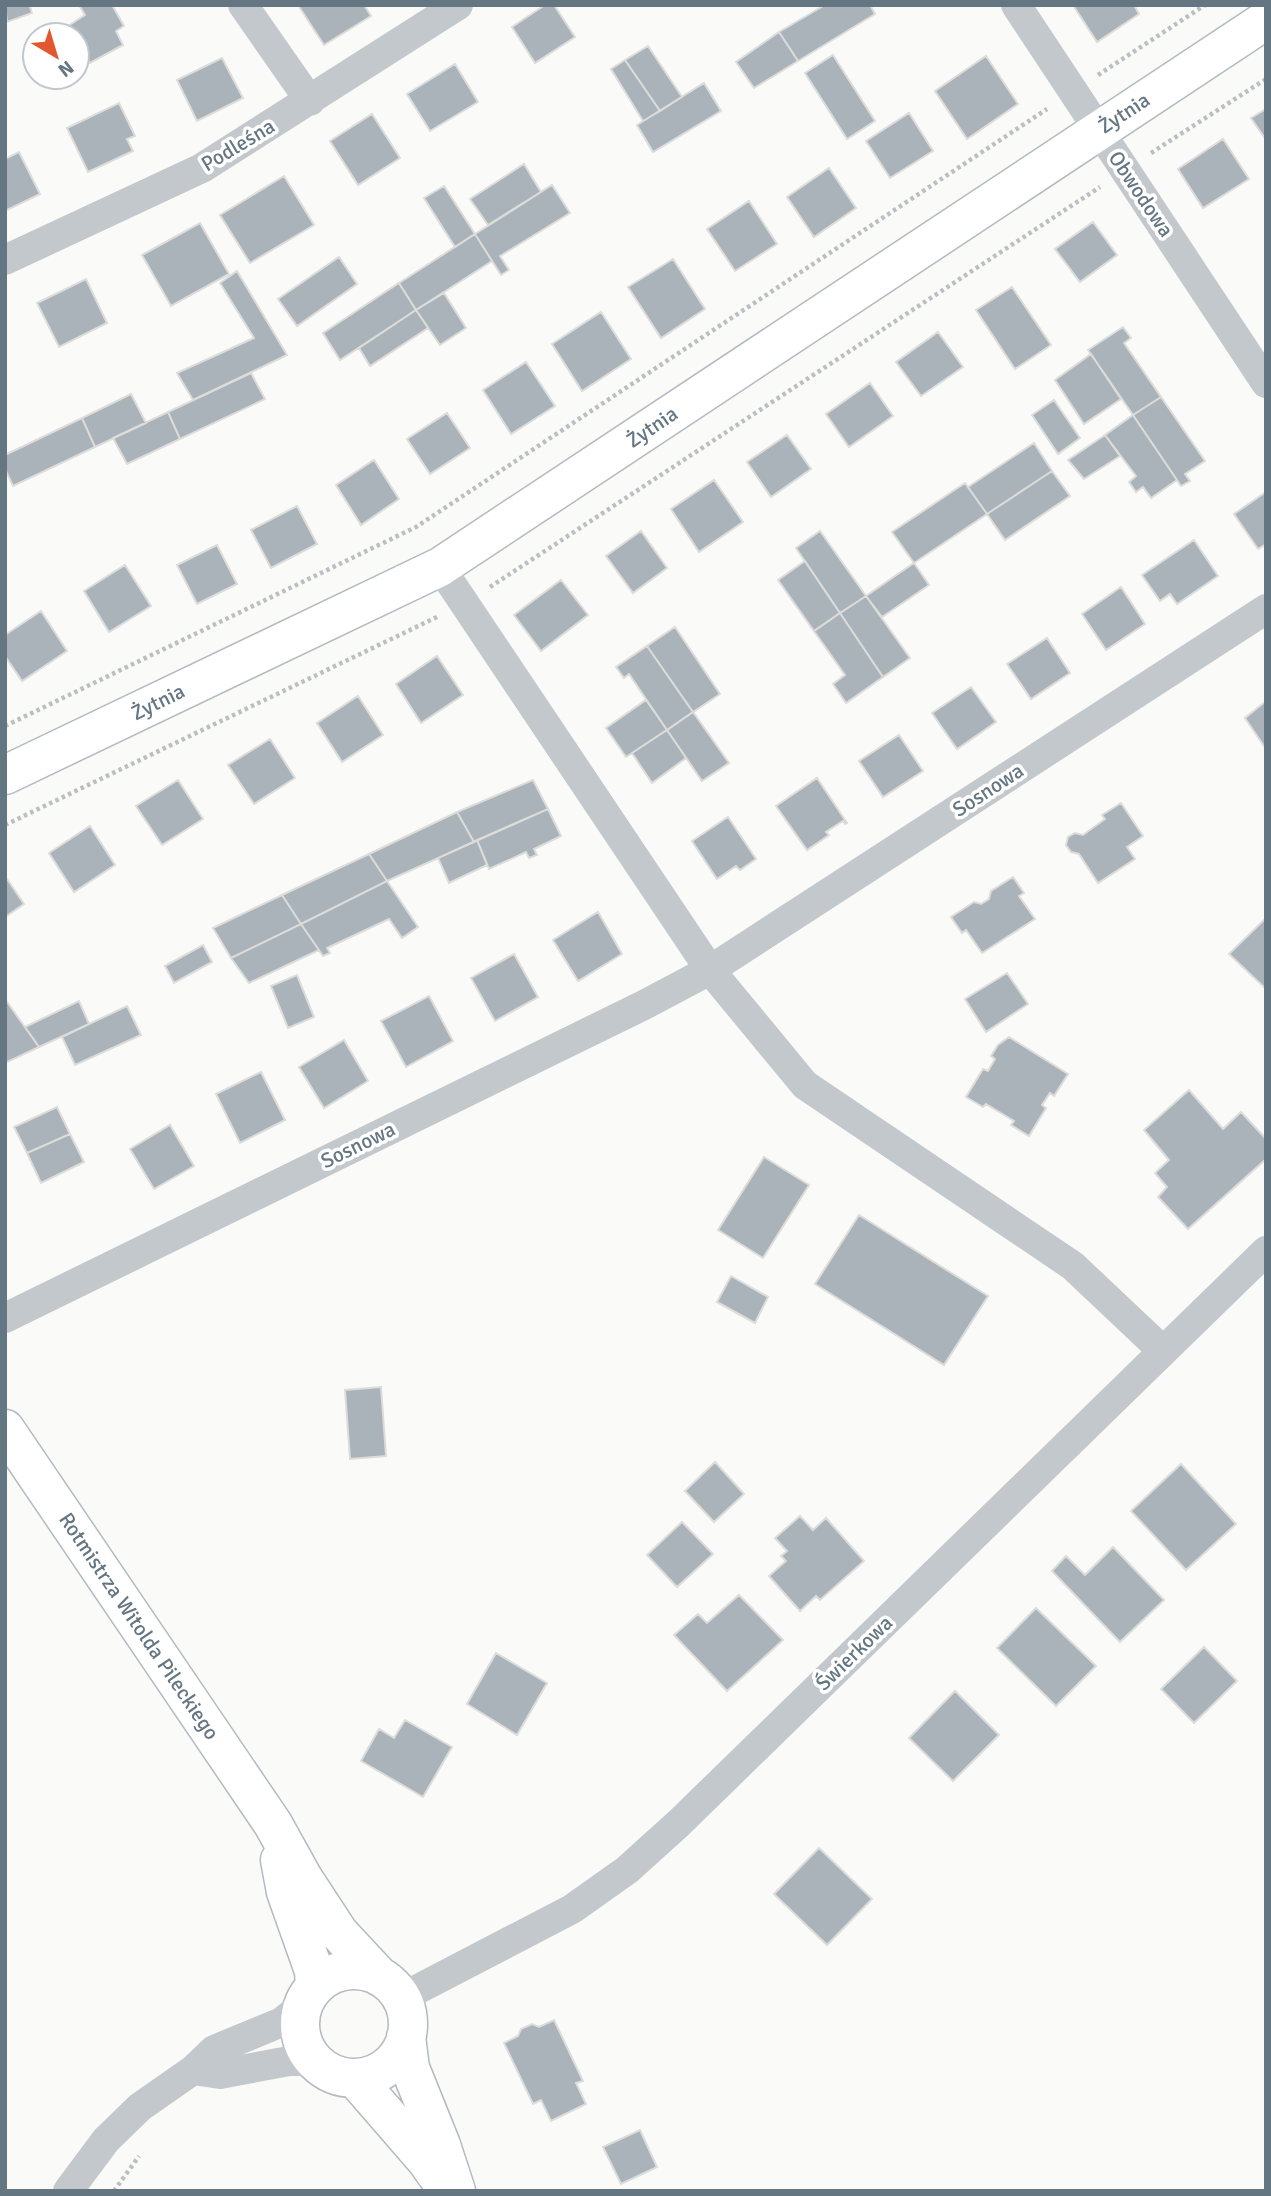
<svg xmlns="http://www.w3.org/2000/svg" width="1271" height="2196" font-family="Signika,sans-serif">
<rect width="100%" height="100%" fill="#fafaf8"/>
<path fill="#aab3b9" stroke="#dcdcda" stroke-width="2" d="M5 5H33L30 7 32 13 7 22Z
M79 5H112L124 26 116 31 123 45 90 63 77 42V35H73L68 26 85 15Z
M298 5H364L371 16 324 45Z
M545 5H554L575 37 535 63 512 27Z
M825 5H870L875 14 798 61 779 32Z
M1073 5H1134L1139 14 1097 42Z
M779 32 798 61 754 88 736 62Z
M648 46 682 97 660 111 625 60Z
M833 55 875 121 847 139 805 73Z
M986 56 1018 104 967 139 935 91Z
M222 58 243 98 197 121 177 80Z
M625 60 660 111 643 121 611 69Z
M455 64 478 102 430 131 407 94Z
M704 83 721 111 653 152 637 125Z
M119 103 135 136 127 139 133 151 88 172 67 128Z
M1266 109V140L1251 118Z
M909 113 933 151 890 178 866 141Z
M372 114 400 158 358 185 330 141Z
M1223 139 1249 179 1203 208 1178 169Z
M19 152 40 194 5 211V159Z
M524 164 541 192 488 225 470 199Z
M829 168 856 208 814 237 787 197Z
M284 176 314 225 250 263 220 215Z
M552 185 570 213 500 256 509 270 501 275 475 234Z
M444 186 475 234 455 247 424 198Z
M749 201 777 244 735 271 707 229Z
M1093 222 1117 255 1080 282 1055 249Z
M200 223 229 274 171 306 142 255Z
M475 234 492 261 416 310 399 283Z
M339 257 357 284 297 326 278 299Z
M673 259 705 309 661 338 628 287Z
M237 271 287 355 193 400 177 373 254 338 220 283Z
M86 279 107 323 59 347 37 303Z
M399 283 416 310 340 360 323 333Z
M1012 287 1051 345 1015 369 976 310Z
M444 293 466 328 440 345 416 310Z
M416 310 428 328 370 366 359 348Z
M601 312 631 359 582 391 552 344Z
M1123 327 1131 338 1124 343 1161 397 1133 415 1088 350Z
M938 332 963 367 921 396 896 362Z
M1091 354 1121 399 1084 424 1055 380Z
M526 362 555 406 511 434 483 390Z
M251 373 265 399 180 439 168 412Z
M870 383 893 416 849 447 826 414Z
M131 394 146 423 95 447 82 418Z
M1161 397 1205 461 1185 474 1190 481 1181 486 1133 415Z
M1054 400 1080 438 1058 454 1032 415Z
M168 412 180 439 127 464 113 438Z
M447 413 470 448 430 474 407 439Z
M1133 415 1177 480 1151 498 1143 487 1136 492 1129 482 1136 476 1105 435Z
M82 418 95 447 13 486 5 469V455Z
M787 435 811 469 771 497 747 462Z
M1105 435 1120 456 1084 479 1068 460Z
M1034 443 1052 471 987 514 968 487Z
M374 460 399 499 361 525 336 485Z
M1052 471 1070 496 1005 540 987 514Z
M714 480 743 522 699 552 671 509Z
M965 483 987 514 914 563 892 532Z
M1266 492V544L1258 549 1234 514Z
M297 506 317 544 271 568 251 530Z
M641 531 667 568 633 593 606 556Z
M820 531 866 596 840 613 796 548Z
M1194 540 1218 576 1177 604 1170 594 1160 601 1142 575Z
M217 545 237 584 197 604 177 565Z
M805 561 840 613 814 631 778 580Z
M914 563 929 585 882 617 866 596Z
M125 565 151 606 109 632 84 591Z
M561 580 588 615 541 651 514 615Z
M1121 587 1145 624 1106 650 1082 614Z
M866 596 910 658 883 677 840 613Z
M41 611 67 651 22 681 5 656V635Z
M840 613 883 677 846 703 833 684 845 675 814 631Z
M675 627 720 694 693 712 647 646Z
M1047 638 1070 673 1031 699 1007 664Z
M647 646 693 712 667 730 629 674 624 678 616 667Z
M437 656 463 695 421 723 396 684Z
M971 687 996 722 957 749 932 713Z
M358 696 383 735 342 762 317 723Z
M646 700 667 730 626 757 606 728Z
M1266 701V749L1245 718Z
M693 712 729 763 702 781 667 730Z
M667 730 686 758 652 783 632 753Z
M899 735 923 771 883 797 859 761Z
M270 739 295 778 254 804 228 765Z
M817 778 847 823 845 824 843 821 826 832 829 835 807 850 776 806Z
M178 780 203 819 162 845 136 806Z
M533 780 548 809 474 842 457 812Z
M1121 803 1143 836 1127 847 1135 859 1098 883 1079 854 1071 852 1066 845 1068 837 1075 833 1083 835 1105 819 1102 815Z
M548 809 561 836 534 849 537 855 529 858 526 852 489 869 477 840Z
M457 812 474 842 387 881 369 854Z
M728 817 756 859 740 870 736 866 717 879 692 841Z
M90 826 115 865 74 892 49 853Z
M477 840 487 865 449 883 438 858Z
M369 854 387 881 301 924 282 895Z
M5 876 24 904 5 917Z
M1013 877 1024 893 1019 896 1035 919 982 953 966 930 962 933 951 917 974 902 981 904 989 899 991 891Z
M387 881 418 927 402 938 389 919 327 948 330 953 323 956 301 924Z
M282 895 301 924 231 958 213 928Z
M598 912 622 954 578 981 553 940Z
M1266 918V989L1229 954Z
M301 924 319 950 249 983 231 958Z
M203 945 212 962 174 983 165 966Z
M514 954 538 997 495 1021 471 978Z
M1007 973 1028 1004 986 1032 965 999Z
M297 975 314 1017 288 1028 271 986Z
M429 996 453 1041 406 1067 381 1021Z
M5 999 39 1047 5 1063Z
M79 1001 89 1024 39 1047 25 1027Z
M127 1006 141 1035 75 1065 62 1037Z
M1009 1037 1068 1074 1054 1096 1050 1093 1042 1105 1046 1108 1029 1136 1011 1125 1014 1121 986 1104 983 1107 966 1097 983 1069 988 1071 995 1059 991 1056 998 1045Z
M344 1040 368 1081 324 1108 299 1067Z
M261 1072 285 1120 240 1143 216 1094Z
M1189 1090 1223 1129 1241 1112 1266 1139V1159L1188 1229 1158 1197 1167 1187 1155 1173 1169 1160 1144 1130Z
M57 1107 70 1134 27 1153 14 1127Z
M170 1125 194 1166 154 1189 130 1149Z
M70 1134 84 1162 41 1183 27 1153Z
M764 1157 809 1185 763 1258 718 1230Z
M859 1215 988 1296 944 1365 815 1284Z
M731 1276 768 1297 755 1323 717 1302Z
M381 1387 386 1456 350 1459 345 1390Z
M715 1462 744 1494 714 1522 685 1491Z
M1181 1464 1236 1524 1186 1570 1131 1511Z
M800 1516 813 1530 826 1518 864 1561 820 1600 816 1596 800 1611 769 1576 786 1561 781 1556 787 1551 775 1538Z
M682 1522 713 1554 677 1587 647 1555Z
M1113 1547 1164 1600 1120 1642 1052 1571 1066 1556 1085 1575Z
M739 1595 783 1640 727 1691 674 1635 698 1614 707 1623Z
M1036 1608 1096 1666 1056 1706 997 1648Z
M1204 1647 1237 1681 1194 1723 1161 1689Z
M496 1653 547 1683 517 1735 467 1704Z
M955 1691 999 1735 953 1781 909 1738Z
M405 1720 452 1747 423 1797 361 1761 379 1729 394 1738Z
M819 1848 872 1899 827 1945 774 1894Z
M554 2020 583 2081 576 2083 586 2104 551 2121 541 2100 533 2104 504 2043 518 2036 521 2029 532 2024 539 2027Z
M640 2130 657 2167 621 2184 603 2147Z"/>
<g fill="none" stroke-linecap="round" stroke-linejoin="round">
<defs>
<path id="secondary" d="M5 775 440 567 1266 20
M5 1429 273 1824 303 1878 339 1933 380 1977
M280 1860 286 1892 314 1971 315 1987
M300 2024a54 54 0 1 1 108 0a54 54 0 1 1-108 0Z
M406 2037 410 2068 441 2145 456 2191
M355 2078 426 2160 443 2184"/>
</defs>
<use href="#secondary" stroke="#b3babf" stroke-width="41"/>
<path stroke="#bbbfc2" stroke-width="4.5" stroke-dasharray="3.5 3.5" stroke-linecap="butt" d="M1098 75 1205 5
M1151 153 1266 79
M490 587 1100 187
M5 726 416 527 1047 109
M5 825 437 617
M114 2191 139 2156"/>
<path stroke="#c3c8cc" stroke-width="30" d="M243 5 310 101
M1016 5 1266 383
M5 260 202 168 458 5
M440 567 710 970 805 1085 1073 1266 1163 1351
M5 1318 644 1005 710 970 1266 609
M401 1998 572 1909 627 1870 679 1823 1266 1251
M193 2070 220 2074 289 2061H315
M68 2191 106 2140 140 2107 193 2070 214 2050 282 2022 305 2003"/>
<use href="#secondary" stroke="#fff" stroke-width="38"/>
</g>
<g text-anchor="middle" stroke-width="7" stroke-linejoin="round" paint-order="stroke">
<g font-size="21" fill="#657683" stroke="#fff">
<text transform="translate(1124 113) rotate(-33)" y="7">Żytnia</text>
<text transform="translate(238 145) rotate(-31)" y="7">Podleśna</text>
<text transform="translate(1141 194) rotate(56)" y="7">Obwodowa</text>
<text transform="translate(652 427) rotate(-34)" y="7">Żytnia</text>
<text transform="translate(158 702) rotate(-26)" y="7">Żytnia</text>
<text transform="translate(988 790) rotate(-33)" y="7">Sosnowa</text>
<text transform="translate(358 1145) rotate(-26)" y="7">Sosnowa</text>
<text transform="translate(139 1626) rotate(56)" y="7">Rotmistrza Witolda Pileckiego</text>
<text transform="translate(854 1653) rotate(-44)" y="7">Świerkowa</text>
</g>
</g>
<rect width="1271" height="2196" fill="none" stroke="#657683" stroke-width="14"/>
<g transform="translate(56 56) rotate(142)"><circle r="33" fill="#ffffff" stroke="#c1c8cd" stroke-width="2"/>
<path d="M0-5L12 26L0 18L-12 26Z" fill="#e4572e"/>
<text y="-10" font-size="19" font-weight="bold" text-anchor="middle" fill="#657683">N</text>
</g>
</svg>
